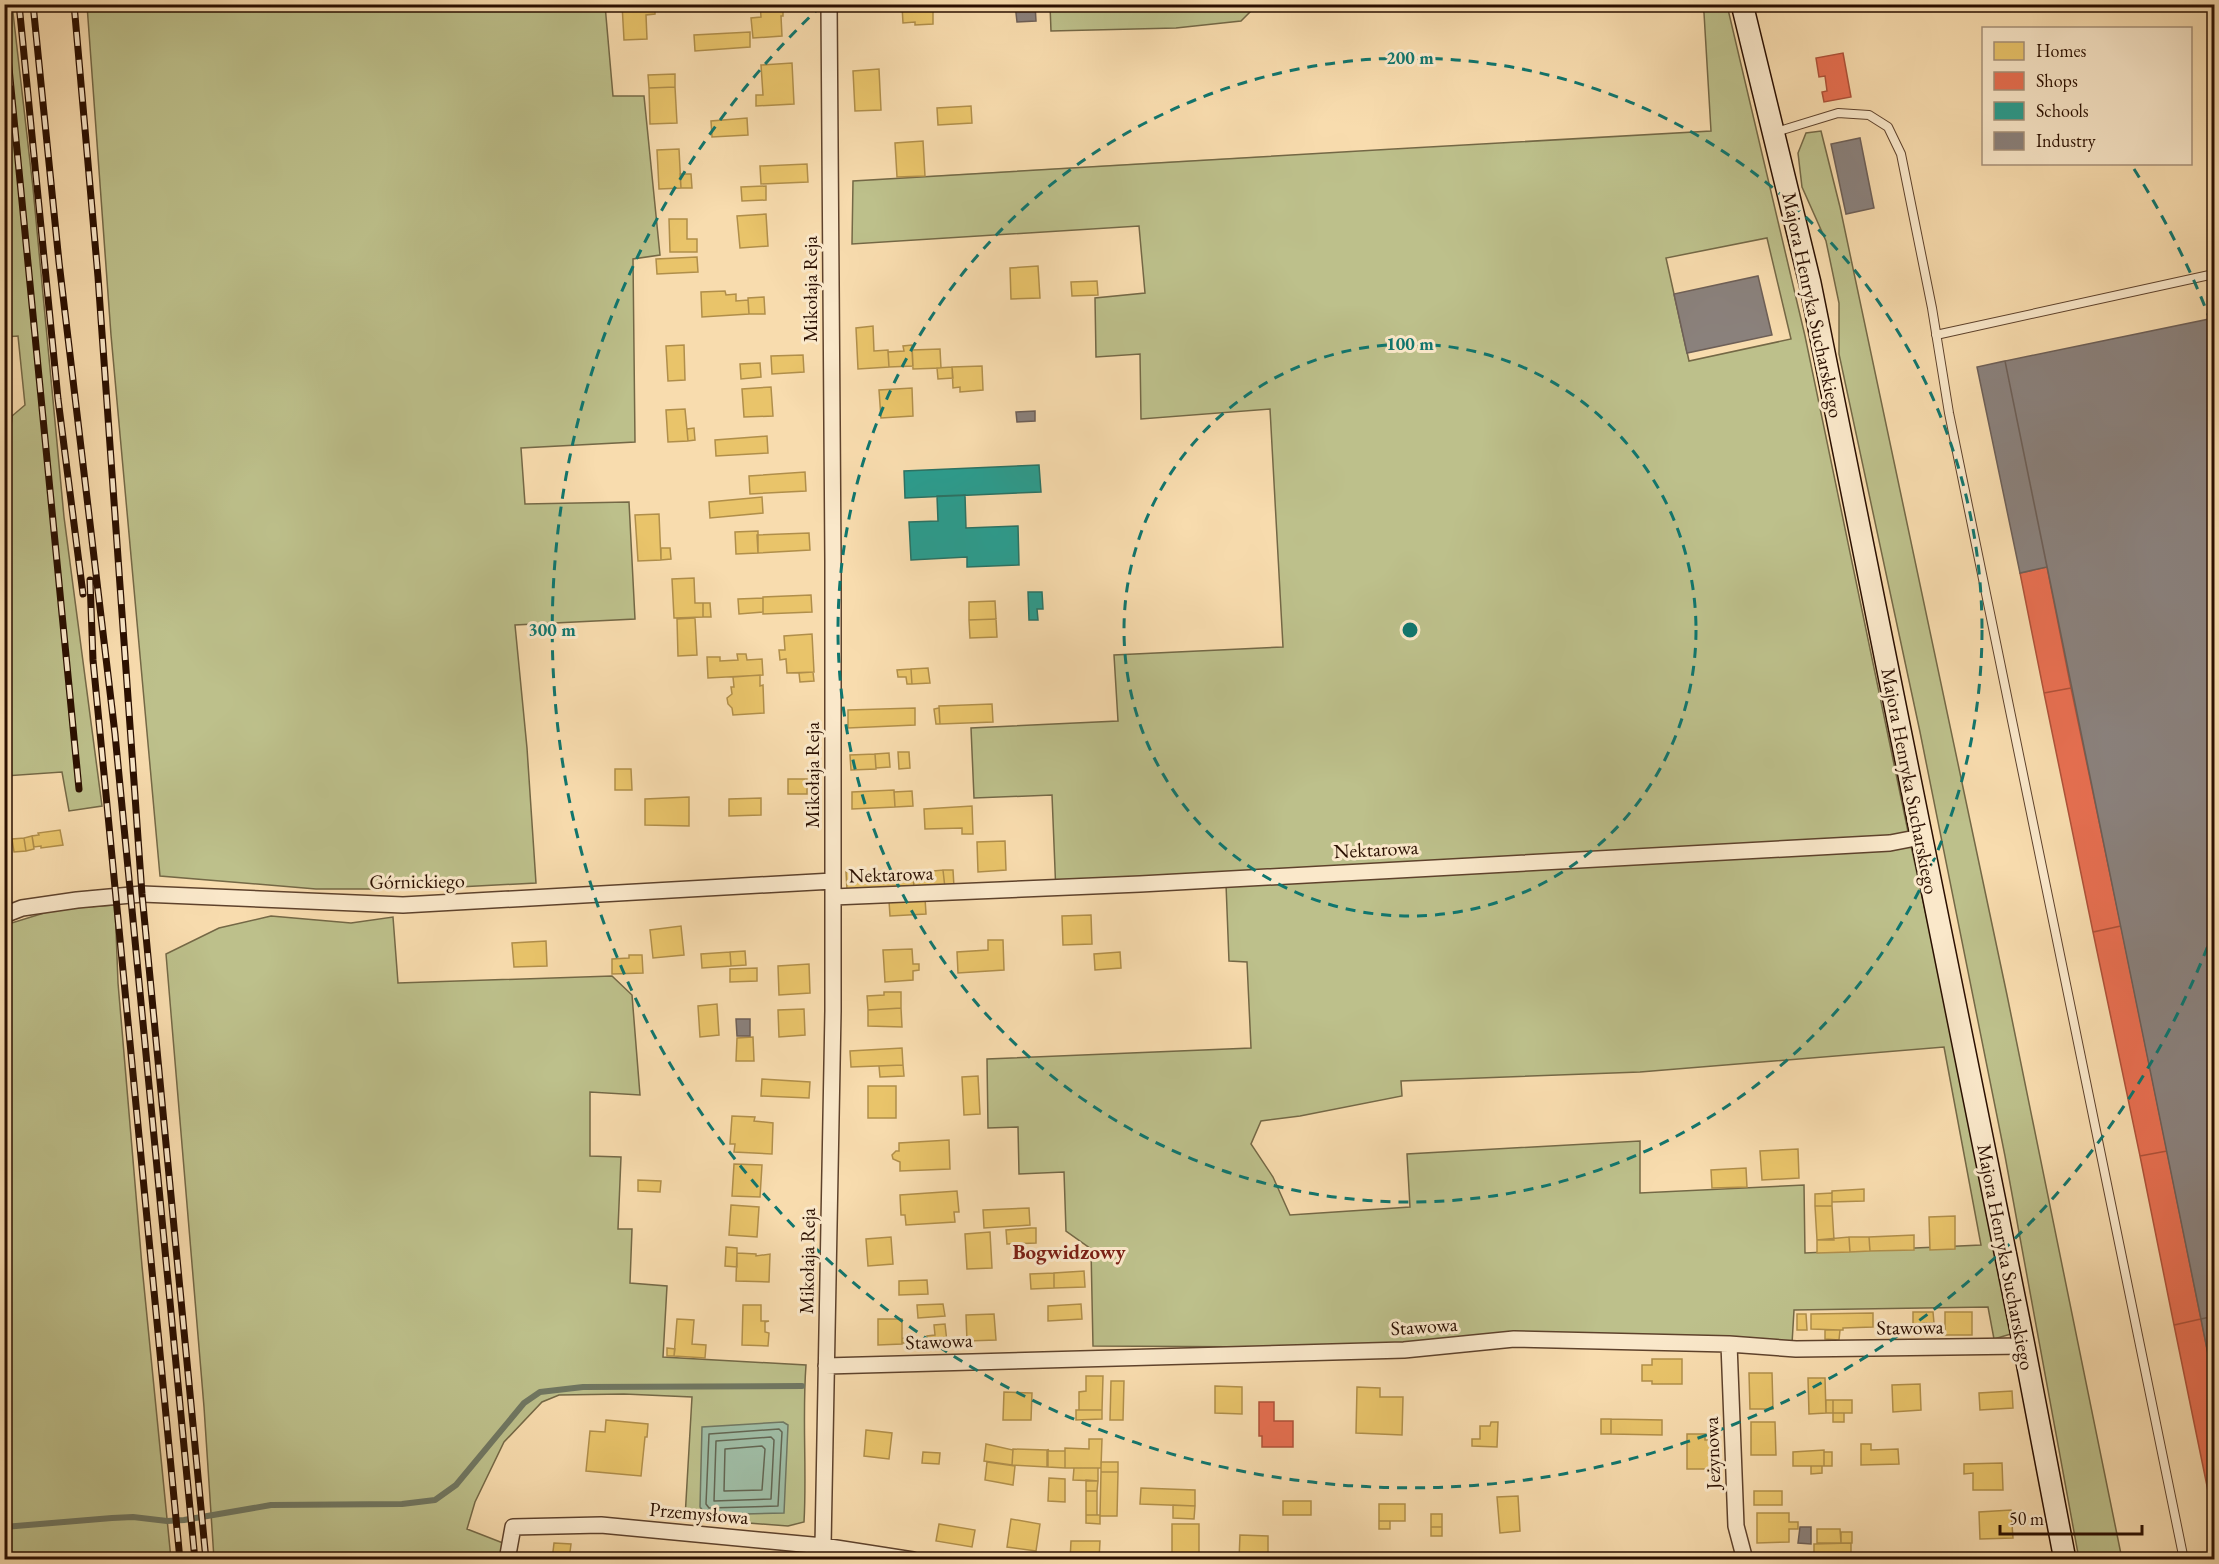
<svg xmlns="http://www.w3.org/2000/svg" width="2219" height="1564" font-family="'EB Garamond',serif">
<rect width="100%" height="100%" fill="#f8dcae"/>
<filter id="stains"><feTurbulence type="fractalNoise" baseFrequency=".00333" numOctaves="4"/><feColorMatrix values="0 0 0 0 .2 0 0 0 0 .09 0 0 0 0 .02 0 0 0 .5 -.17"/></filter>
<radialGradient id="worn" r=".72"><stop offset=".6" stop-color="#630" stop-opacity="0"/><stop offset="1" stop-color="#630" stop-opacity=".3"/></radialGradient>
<path fill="#bdc08b" stroke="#746846" stroke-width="1.5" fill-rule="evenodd" d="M12 4 33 188 64 517 102 806 69 811 62 772 5 776V445L9 450 12 416 25 405 18 336 4 337V5Z
M141 4 605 5 613 96H644L660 255 633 259 635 442 521 448 525 504 629 502 635 619 515 625 527 748 536 883 421 889H316L160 876 111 335 87 5Z
M1050 5V4L1257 5 1241 21 1176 28 1051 31Z
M1702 5H1727L1805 336 1911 846 1992 1214 2011 1334 1994 1339 1988 1307 1794 1310 1792 1344 1295 1347 1093 1346 1091 1249 1066 1231 1064 1172 1019 1174 1018 1127 988 1128 987 1059 1251 1048 1247 962 1229 961 1226 884 1056 894 1052 795 974 798 971 728 1118 721 1114 655 1283 647 1270 409 1141 419 1140 354 1096 357 1095 298 1145 293 1139 226 852 244 853 181C1139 162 1425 148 1711 131L1704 13ZM1767 238 1791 339 1689 361 1666 258ZM1944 1047 1981 1245 1805 1253 1804 1185 1640 1193V1141L1407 1154 1410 1207 1290 1215 1273 1177 1251 1144 1261 1121 1300 1116 1402 1096 1401 1081 1640 1072Z
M1821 131 1840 207 2007 995 2122 1559H2079L2005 1156 1920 732 1839 354V303L1826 241 1802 187 1798 153 1806 133Z
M115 905 118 983 142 1266 171 1559 5 1560V925L57 909Z
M271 916 351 923 393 917 398 983 612 976 632 995 640 1095 590 1092V1156L621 1157 618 1229H632L630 1283 667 1286 663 1357 806 1365C802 1417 807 1470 804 1522L788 1526 685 1518 692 1397 624 1394 559 1395 542 1402 504 1442 475 1502 467 1529 503 1543 500 1559H214L204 1407 166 954 219 928Z"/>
<path fill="#9fbca4" stroke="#707762" stroke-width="1.5" d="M783 1422 788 1425 784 1513 706 1515 700 1507 702 1427Z"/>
<path fill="#e9c46a" stroke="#b08e4a" stroke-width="1.5" d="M622 4H655V14L646 15 647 39 624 40Z
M760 4H783V16H781L782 36 753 38 751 18 761 17Z
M933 4V24L915 25V22L903 23 902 6Z
M750 32V47L695 51 694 35Z
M792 63 794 104 756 106V95H763L761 65Z
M879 69 881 110 855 111 853 71Z
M675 74V87L649 88 648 75Z
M675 87 677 123 650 124 649 88Z
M971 106 972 123 938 125 937 108Z
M747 118 748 135 712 137 711 121Z
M923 141 925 176 897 177 895 143Z
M679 149 681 188 659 189 657 150Z
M807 164 808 182 761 184 760 166Z
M680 174H691L692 188H681Z
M766 186V200L742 201 741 187Z
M766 214 768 246 740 248 737 216Z
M669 219H687V239H697V252H670Z
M697 257 698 272 657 274 656 259Z
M1038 266 1040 298 1011 299 1010 268Z
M1097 281 1098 295 1072 296 1071 282Z
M725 291 726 295 736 294V301L748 300 749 314 702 317 701 292Z
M764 297 765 314H749L748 298Z
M873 326 874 351 888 350 889 367 858 369 856 328Z
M684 345 685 380 668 381 666 346Z
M912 345 913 366 889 367 888 352 904 351 903 346Z
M940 349 941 368 913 369 912 350Z
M803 355 804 372 772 374 771 356Z
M760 363 761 377 741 379 740 364Z
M982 366 983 390 960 392V387L953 388 952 367Z
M952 367 953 378 938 379 937 368Z
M771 387 773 416 744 417 742 389Z
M912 388 913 416 881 418 879 390Z
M685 409 688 441 668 442 666 410Z
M694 428 695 440 688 441 687 429Z
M767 436 768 453 716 456 715 440Z
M805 472 806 491 750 494 749 476Z
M762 497 763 513 710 518 709 502Z
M659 514 661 560 638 561 635 515Z
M758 531V553L736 554 735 532Z
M809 533 810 550 758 553 757 535Z
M661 548H670L671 559 661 560Z
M694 578 695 603H703V617L674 618 672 579Z
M811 595 812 612 763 614V597Z
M763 598V612L739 614 738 599Z
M995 601 996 619 969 620V602Z
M703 603H710L711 617H703Z
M695 618 697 655 678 656 677 619Z
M996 619 997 637 970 638 969 620Z
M812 634 814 672 787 673 786 659 780 660 779 650H785L784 636Z
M737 654H746L747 660 762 659 763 675 708 678 707 657H720V661L738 660Z
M928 668 930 683 912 684 911 669Z
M911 669 912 684H907L906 677H898L897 670Z
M813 672 814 681 800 682 799 673Z
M760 675V686L763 685 764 713 733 715 732 708 728 704 727 698 732 694 731 687H734L733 677Z
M992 704 993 722 940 724 939 706Z
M915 708V725L848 728V710Z
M939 708 940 724H936L934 709Z
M898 752H909L910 768 899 769Z
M889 753 890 767 876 768 875 754Z
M875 754 876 769 851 770 850 755Z
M615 769H631L632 790H615Z
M788 779H807V794H788Z
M894 790 895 807 852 809V792Z
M912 791 913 806 895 807 894 792Z
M689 797V826L645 825V799Z
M761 798V815L729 816V799Z
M972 806 973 834H962V828L925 829 924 809Z
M60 830 63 845 41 848V846L34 847 32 836 39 835 38 833Z
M32 836 34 849 26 851 24 838Z
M24 838 26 851 14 852 12 839Z
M1005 841 1006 870 978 872 977 842Z
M943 870H953L954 887 945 888Z
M943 870 945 888 914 889 913 873Z
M913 871 914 889 847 890 846 872Z
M925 898 926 914 890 916 889 901Z
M1091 915 1092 944 1063 945 1062 916Z
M681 926 684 955 653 958 650 930Z
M988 940H1003L1004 970 958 973 957 952 988 950Z
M546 941 547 966 514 967 512 943Z
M912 949 913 964H919V970L913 971V980L885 982 883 950Z
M745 951 746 965 731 966 730 952Z
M730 952 731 966 702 968 701 954Z
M1120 952 1121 968 1095 970 1094 954Z
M629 955H642L643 973 612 974V959L629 958Z
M809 964 810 993 779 995 778 966Z
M757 968V981L730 982V969Z
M884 992H901V1008L868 1010 867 996 884 995Z
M717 1004 719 1035 700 1037 698 1006Z
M901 1008 902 1027 868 1026V1010Z
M804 1009 805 1035 779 1037 778 1010Z
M753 1037 754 1061H736L737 1038Z
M902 1048 903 1065 851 1067 850 1051Z
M903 1065 904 1076 880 1077 879 1066Z
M978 1076 980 1114 964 1115 962 1077Z
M762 1079 810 1082 809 1098 761 1096Z
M868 1086H896V1118H868Z
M732 1116 755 1117 754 1121 773 1123 772 1154 734 1152 735 1144H730Z
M949 1140 950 1169 900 1171V1162L893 1159 892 1155 896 1151H899V1143Z
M1798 1149 1799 1178 1762 1180 1760 1151Z
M734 1164 762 1165 760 1197 732 1196Z
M1746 1168 1747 1187 1712 1188 1711 1170Z
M638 1180 661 1181 660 1192 638 1191Z
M1864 1189V1201L1832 1202V1191Z
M957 1191 959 1212H954L955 1222 906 1225 905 1215H901L900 1195Z
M1832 1193V1206H1815V1194Z
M731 1205 759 1207 757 1237 729 1235Z
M1815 1206H1832L1834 1240H1817Z
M1029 1208 1030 1225 984 1228 983 1210Z
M1955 1216V1249L1930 1250 1929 1217Z
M1031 1228H1036V1243L1007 1244 1006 1230Z
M990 1232 992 1268 967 1269 965 1234Z
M1914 1235V1250L1870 1251 1869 1237Z
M891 1237 893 1264 868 1266 866 1239Z
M1849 1237H1869L1870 1251 1850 1252Z
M1849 1237 1850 1252 1817 1253V1240Z
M726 1247 737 1248V1267L725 1266Z
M737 1253 756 1254V1256L770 1254 769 1282 736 1281Z
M1084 1271 1085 1287 1054 1288V1273Z
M1054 1273V1288L1031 1289 1030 1274Z
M927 1280 928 1294 899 1295V1281Z
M943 1304 945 1316 918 1318 917 1305Z
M1081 1304 1082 1319 1048 1321V1306Z
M743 1305H761V1321H769L765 1322V1332L769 1333 768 1346 742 1345Z
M1913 1312H1933L1934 1323H1923V1328H1913Z
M1945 1312H1972V1335H1945Z
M1873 1313V1327L1843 1328V1330H1840L1811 1329V1314Z
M994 1314 996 1340 967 1341 966 1315Z
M1797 1314H1806L1807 1330H1797Z
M677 1319 694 1320 692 1344 706 1345 705 1358 674 1356Z
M878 1319H902V1344L878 1345Z
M945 1324 947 1342 928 1343 927 1336 935 1335 934 1325Z
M1825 1330H1840L1839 1340 1825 1339Z
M902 1338 927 1339 928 1343H902Z
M667 1348 675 1349 674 1356H667Z
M1652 1359H1682V1384H1652V1381H1642V1365H1652Z
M1749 1373H1772L1773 1409H1750Z
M1086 1376H1103L1102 1410H1079V1392L1086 1391Z
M1808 1378H1825L1826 1413 1809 1414Z
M1111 1381H1124L1123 1420H1110Z
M1920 1384 1921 1410 1893 1412 1892 1385Z
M1215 1386 1242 1387V1414L1215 1413Z
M1357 1387 1380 1388V1397H1403L1402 1435 1356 1433Z
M2012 1391 2013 1408 1980 1410 1979 1393Z
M1004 1392 1032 1393 1031 1420H1003Z
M1826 1400H1833V1413H1826Z
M1833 1400H1852V1413H1833Z
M1076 1410H1102V1419L1076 1420Z
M1833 1413H1844V1422H1833Z
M1601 1419H1611V1434H1601Z
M1611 1419 1662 1420V1435L1611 1434Z
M606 1420 648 1424 647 1437H645L641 1476 586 1471 590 1431 605 1432Z
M1491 1422H1498L1497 1447 1472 1446V1439H1480V1426H1490Z
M1751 1422H1775L1776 1455H1751Z
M866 1430 892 1433 889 1459 864 1456Z
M1687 1434H1705V1440H1716V1469H1687Z
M1089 1439H1102L1101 1468H1065V1448L1089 1449Z
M986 1444 1013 1450 1012 1465 984 1461Z
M1861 1444H1871V1450L1898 1449 1899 1464 1861 1465Z
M1013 1449 1047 1450V1467L1012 1465Z
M1048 1449 1049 1451H1065V1468L1048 1467Z
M1824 1450V1466H1793V1452Z
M923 1452 940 1453 939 1464 922 1463Z
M1824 1452H1832V1466H1824Z
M987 1462 1015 1466 1013 1485 985 1480Z
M1101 1462H1118V1472H1101Z
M2002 1463 2003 1490H1973V1473L1964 1474V1464Z
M1811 1466H1822V1473L1811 1474Z
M1074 1468H1098V1481L1073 1480Z
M1101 1472H1118L1117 1516H1100Z
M1049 1478 1065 1479V1502L1048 1501Z
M1086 1480 1098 1481 1097 1491H1086Z
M1141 1488 1195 1490V1506L1140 1504Z
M1086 1491H1097V1515H1086Z
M1754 1491H1782V1505H1754Z
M1518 1496 1520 1531 1500 1533 1497 1497Z
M1283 1501H1311V1515H1283Z
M1379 1504H1405V1521H1379Z
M1173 1505 1195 1506 1194 1519 1173 1518Z
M2011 1510 2013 1538 1980 1539 1979 1512Z
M1757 1513H1789V1522H1798V1529H1789V1542L1757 1543Z
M1431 1514H1442V1527H1431Z
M1086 1515H1100V1524L1086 1523Z
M1011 1519 1040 1524 1036 1551 1007 1547Z
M1379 1521H1390V1529H1379Z
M939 1524 975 1530 972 1547 936 1541Z
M1172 1524H1199V1555H1172Z
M1431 1527H1442V1536H1431Z
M1817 1529H1840L1841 1543H1817Z
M1841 1532H1852V1543H1841Z
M1240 1535 1268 1536V1560H1239Z
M1071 1541H1100L1099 1560H1070Z
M554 1543 571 1544 569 1560H552Z
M1851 1543V1554H1814V1544Z
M1408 1555 1424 1557 1423 1560H1407Z"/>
<path fill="#e76f51" stroke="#ae5239" stroke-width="1.5" d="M1843 53 1851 97 1824 102 1822 92 1827 91 1825 76 1819 77 1816 58Z
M2047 567 2071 688 2044 693 2020 573Z
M2071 688 2121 926 2093 932 2044 693Z
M2121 926 2167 1151 2140 1156 2093 932Z
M2167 1151 2201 1319 2174 1325 2140 1156Z
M2201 1319 2214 1384V1520L2174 1325Z
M1259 1402H1274V1421H1293V1447H1262V1436H1259Z"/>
<path fill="#2a9d8f" stroke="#2a7264" stroke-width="1.5" d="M1039 465 1041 492 905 498 904 471Z
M965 495 966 528 1018 526 1019 565 967 567V557L911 560 909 522 938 521 937 496Z
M1028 592H1042L1043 609H1037L1038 620H1029Z"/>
<path fill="#8a817c" stroke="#6d5f57" stroke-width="1.5" d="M1015 4H1035L1036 21 1017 22Z
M1860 138 1874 208 1846 214 1831 144Z
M1758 276 1772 335 1687 353 1674 294Z
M2214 318V1316L2201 1319 2005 361Z
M2005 361 2047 567 2020 573 1977 367Z
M1035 411V421L1017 422 1016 412Z
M736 1019H750V1036H737Z
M2214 1316V1384L2201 1319Z
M1800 1527H1811V1544L1798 1543Z"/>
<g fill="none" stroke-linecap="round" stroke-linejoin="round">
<path stroke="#646652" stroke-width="1.5" d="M779 1429 782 1432 778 1506 709 1508 706 1504 709 1434Z
M771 1437 774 1440 771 1499 714 1501 716 1441Z
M762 1446 765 1449 762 1490 724 1491 725 1449Z"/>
<path stroke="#707762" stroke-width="6" d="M4 1527 112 1518 133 1517 167 1521 184 1520 271 1505 402 1504 435 1500 456 1485 524 1403 540 1392 583 1387 802 1386"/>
<defs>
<path id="lane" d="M1776 132 1838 113 1869 115 1888 127 1901 154 1932 308 1949 413 2184 1560
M1936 335 2214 274"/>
<path id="street" d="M833 897 1140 884 1890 843 1921 837
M4 915 22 908 77 900 142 894 403 905 833 881
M1729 1344 1736 1526 1745 1560
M826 1366 1404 1350 1514 1339 1729 1344 1796 1349 2024 1346
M823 1546 833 1011V562L829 4
M507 1560 513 1527 601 1525 823 1546 913 1560"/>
<path id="secondary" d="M1742 4 1810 283 2024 1346 2065 1560"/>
</defs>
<use href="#lane" stroke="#5e422c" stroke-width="10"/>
<use href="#street" stroke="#5e422c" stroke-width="18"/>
<use href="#secondary" stroke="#2a0f00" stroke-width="24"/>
<use href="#lane" stroke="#fae8ca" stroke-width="8"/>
<use href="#street" stroke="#fae8ca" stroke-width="15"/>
<use href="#secondary" stroke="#fae8ca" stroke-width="21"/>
<defs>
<path id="rail" d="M19 4 58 399 83 594
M33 4 59 262 115 734 195 1560
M74 4 98 277 142 894 206 1560
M4 16 79 789
M90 580 93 660 180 1560"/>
</defs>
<use href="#rail" stroke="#2a0f00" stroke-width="7"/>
<use href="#rail" stroke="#fae8ca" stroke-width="4.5" stroke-dasharray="14" stroke-linecap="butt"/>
</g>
<g fill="none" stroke="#0f766e" stroke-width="3" stroke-dasharray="10 8">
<circle cx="1410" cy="630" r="286"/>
<circle cx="1410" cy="630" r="572"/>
<path d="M2214 930A858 858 0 1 1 819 8M2134 169A858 858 0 0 1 2214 330"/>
</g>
<g text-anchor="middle" stroke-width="6" stroke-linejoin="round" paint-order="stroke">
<g font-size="20" fill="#2a0f00" stroke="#fae8ca">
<text transform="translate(810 289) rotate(-90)" y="7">Mikołaja Reja</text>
<text transform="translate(1813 305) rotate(78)" y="7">Majora Henryka Sucharskiego</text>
<text transform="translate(812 775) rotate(-90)" y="7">Mikołaja Reja</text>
<text transform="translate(1910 781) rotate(79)" y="7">Majora Henryka Sucharskiego</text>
<text transform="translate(1376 849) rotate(-3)" y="7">Nektarowa</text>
<text transform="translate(891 874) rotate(-2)" y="7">Nektarowa</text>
<text transform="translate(417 881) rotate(-1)" y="7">Górnickiego</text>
<text transform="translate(2006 1257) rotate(79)" y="7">Majora Henryka Sucharskiego</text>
<text transform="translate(807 1261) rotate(-89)" y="7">Mikołaja Reja</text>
<text transform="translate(1424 1326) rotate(-4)" y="7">Stawowa</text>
<text transform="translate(1910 1327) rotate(-1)" y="7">Stawowa</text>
<text transform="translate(939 1341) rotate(-2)" y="7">Stawowa</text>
<text transform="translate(1712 1453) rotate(-92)" y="7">Jeżynowa</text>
<text transform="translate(699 1513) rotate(5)" y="7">Przemysłowa</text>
</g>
<g font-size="21" font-weight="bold" fill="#7a1f14" stroke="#fae8ca">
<text x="1069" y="1259">Bogwidzowy</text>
</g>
</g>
<circle cx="1410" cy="630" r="9" fill="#0f766e" stroke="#fae8ca" stroke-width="3"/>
<g font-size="18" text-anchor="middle" font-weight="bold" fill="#0f766e" stroke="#fae8ca" stroke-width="6" stroke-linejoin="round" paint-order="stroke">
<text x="1410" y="64">200 m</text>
<text x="1410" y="350">100 m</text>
<text x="552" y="636">300 m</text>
</g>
<rect width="2219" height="1564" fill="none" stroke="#f8dcae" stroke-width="24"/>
<rect x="6" y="6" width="2207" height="1552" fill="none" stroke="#2a0f00" stroke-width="3"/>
<rect x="12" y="12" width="2195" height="1540" fill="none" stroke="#2a0f00" stroke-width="1.5"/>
<rect x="1982" y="27" width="210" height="138" fill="#fae8ca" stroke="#a79179" stroke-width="1.5"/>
<rect x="1994" y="42" width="30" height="18" fill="#e9c46a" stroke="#a79179" stroke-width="1.5"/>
<text x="2036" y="57" font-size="18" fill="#2a0f00">Homes</text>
<rect x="1994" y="72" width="30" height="18" fill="#e76f51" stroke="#a79179" stroke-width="1.5"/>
<text x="2036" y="87" font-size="18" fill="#2a0f00">Shops</text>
<rect x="1994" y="102" width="30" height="18" fill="#2a9d8f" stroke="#a79179" stroke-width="1.5"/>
<text x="2036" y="117" font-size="18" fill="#2a0f00">Schools</text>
<rect x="1994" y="132" width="30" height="18" fill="#8a817c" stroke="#a79179" stroke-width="1.5"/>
<text x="2036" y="147" font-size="18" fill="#2a0f00">Industry</text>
<path d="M2000 1525v9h142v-9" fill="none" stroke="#2a0f00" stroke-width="3"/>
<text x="2009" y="1525" font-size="18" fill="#2a0f00" stroke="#fae8ca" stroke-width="4.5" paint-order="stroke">50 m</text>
<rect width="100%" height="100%" filter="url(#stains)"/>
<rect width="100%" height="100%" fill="url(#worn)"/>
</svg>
